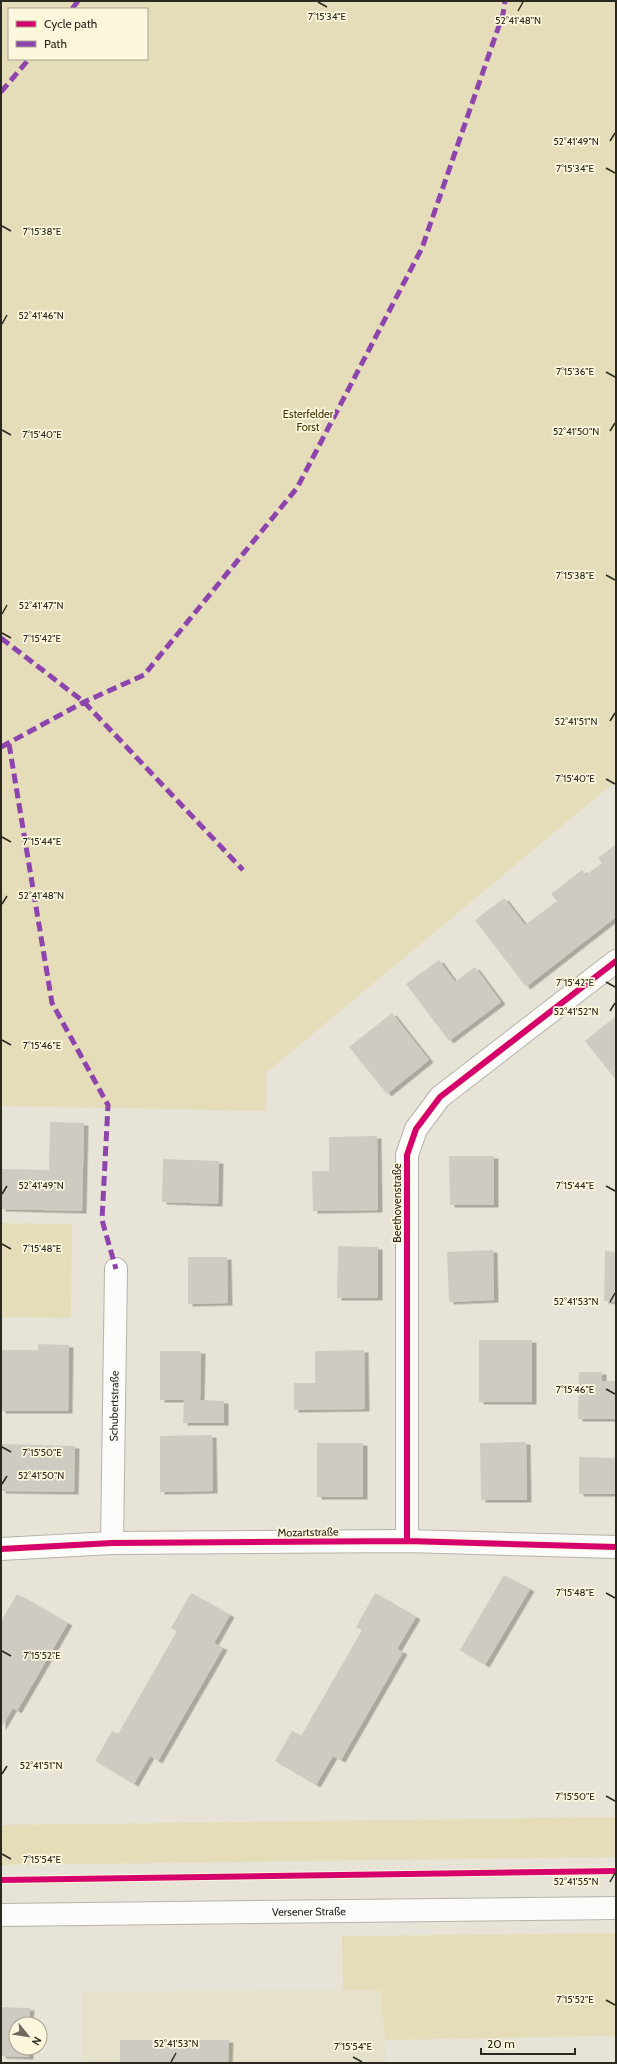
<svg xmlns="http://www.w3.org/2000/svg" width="617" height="2064" font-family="Cabin,sans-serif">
<defs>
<filter id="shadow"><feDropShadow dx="4.5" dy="2.5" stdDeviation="0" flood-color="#0004"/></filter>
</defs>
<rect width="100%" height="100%" fill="#e7e4d7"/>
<path fill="#e6e1ca" d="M380 1990 387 2063H82V1991Z"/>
<path fill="#e5ddba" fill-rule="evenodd" d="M1 1H616V781L266 1073V1111L1 1106ZM9 9H147V59H9Z
M1 1223 72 1224 71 1318 1 1317Z
M616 1817V1857L1 1865V1825Z
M616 1933V2036L385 2040 380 1990H343L342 1936Z"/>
<path fill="#ceccc2" filter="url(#shadow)" d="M616 844V917L526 987 475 920 504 898 525 925 557 901 551 894 582 870 586 875 602 863 598 858Z
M439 960 455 982 475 967 501 1002 449 1041 406 984Z
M392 1013 429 1060 387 1094 349 1047Z
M616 1016V1080L585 1041Z
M50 1122 84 1123 82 1211 1 1209V1169L49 1170Z
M377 1136 378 1210 313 1211 312 1171H329V1137Z
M449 1156H494V1205H450Z
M163 1159 219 1161 218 1204 162 1202Z
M338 1246 378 1247V1298H337Z
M493 1250 494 1300 449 1302 447 1252Z
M605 1251 616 1252V1302L604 1301Z
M188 1257H227L228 1303 188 1304Z
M479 1340H532V1402H479Z
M38 1344 69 1345 68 1411H1V1350H38Z
M364 1350 365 1409 294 1410V1383H315V1351Z
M160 1351H201L200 1400 224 1401V1423H183L184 1400H160Z
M579 1372H602V1381H616V1419H578Z
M212 1435 213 1491 160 1492V1436Z
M526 1442 527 1500H481L480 1443Z
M317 1443H363V1497H317Z
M1 1444 75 1446 74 1492 1 1491Z
M579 1457 616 1458V1494H579Z
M504 1575 530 1589 485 1665 460 1650Z
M191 1593 230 1615 214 1643 223 1648 158 1761 150 1756 134 1784 95 1761 112 1731 118 1734 177 1631 171 1628Z
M375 1593 416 1617 397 1649 403 1652 341 1760 333 1756 316 1785 275 1761 292 1731 301 1736 362 1630 356 1627Z
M17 1594 68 1623 17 1711 13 1708 1 1728V1621Z
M1 2007 30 2008 29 2024H16V2048H29V2057L1 2056Z
M120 2040H229L228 2063H120Z"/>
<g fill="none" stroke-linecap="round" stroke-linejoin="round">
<defs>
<g id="minor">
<path d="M407 1541V1155L416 1129 440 1097 616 961"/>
<path id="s1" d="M112 1543 116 1269"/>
<path d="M1 1549 112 1543 407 1541 616 1547"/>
<path id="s2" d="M1 1915 616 1908"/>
</g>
</defs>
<use href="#minor" stroke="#b6b3a9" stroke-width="24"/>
<use href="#minor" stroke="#fbfbf9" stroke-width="22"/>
<path stroke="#8e44ad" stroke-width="5" stroke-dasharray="10 5" stroke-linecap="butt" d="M72 9 78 1
M1 92 29 59
M1 638 84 702 243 870
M9 744 52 1003 108 1105 102 1220 116 1269
M1 747 84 702 144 675 297 488 422 248 503 14 505 1"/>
<defs>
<path id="cycleway" d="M407 1541V1155L416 1129 440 1097 616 961
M1 1549 112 1543 407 1541 616 1547
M1 1880 616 1871"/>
</defs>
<use href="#cycleway" stroke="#fcf6dd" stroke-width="8"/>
<use href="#cycleway" stroke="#d6006c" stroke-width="6"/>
</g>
<path fill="none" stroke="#2b291f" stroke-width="1.5" d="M318 2 327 7M518 11 523 2M610 141 615 133M606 168 615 173M2 226 11 231M2 324 7 315M606 372 615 377M2 430 11 435M610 431 615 423M606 575 615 580M2 614 7 605M2 633 11 638M610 721 615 713M606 779 615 784M2 837 11 842M2 904 7 896M606 982 615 987M610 1011 615 1003M2 1040 11 1045M606 1186 615 1191M2 1194 7 1186M2 1244 11 1249M610 1302 615 1293M606 1389 615 1394M2 1447 11 1452M2 1484 7 1476M606 1593 615 1598M2 1651 11 1656M2 1774 7 1766M606 1796 615 1801M2 1854 11 1859M610 1882 615 1873M606 2000 615 2005M353 2057 362 2062M171 2062 176 2053"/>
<g text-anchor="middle" stroke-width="3.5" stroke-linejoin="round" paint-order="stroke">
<g font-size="11" fill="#3b3202" stroke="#fcf6dd">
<text x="308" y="418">Esterfelder<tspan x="308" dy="13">Forst</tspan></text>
</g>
<g font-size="11" fill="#2b291f" stroke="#fcf6dd">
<text transform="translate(397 1203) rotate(-90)" y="4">Beethovenstraße</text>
<text dy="4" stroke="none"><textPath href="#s1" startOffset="137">Schubertstraße</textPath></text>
<text transform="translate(308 1532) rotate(-1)" y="4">Mozartstraße</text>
<text dy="4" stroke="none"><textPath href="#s2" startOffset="308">Versener Straße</textPath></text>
</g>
</g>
<g font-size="10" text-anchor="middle" fill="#2b291f" stroke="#fcf6dd" stroke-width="3.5" stroke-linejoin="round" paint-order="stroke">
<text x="327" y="20">7°15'34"E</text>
<text x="518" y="24">52°41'48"N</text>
<text x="576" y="145">52°41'49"N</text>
<text x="575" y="172">7°15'34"E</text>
<text x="42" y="235">7°15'38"E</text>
<text x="41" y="319">52°41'46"N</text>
<text x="575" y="375">7°15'36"E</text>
<text x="576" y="435">52°41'50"N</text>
<text x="42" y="438">7°15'40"E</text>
<text x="575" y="579">7°15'38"E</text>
<text x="41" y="609">52°41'47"N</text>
<text x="42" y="642">7°15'42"E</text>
<text x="576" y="725">52°41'51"N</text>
<text x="575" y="782">7°15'40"E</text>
<text x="42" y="845">7°15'44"E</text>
<text x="41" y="899">52°41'48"N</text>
<text x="575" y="986">7°15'42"E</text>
<text x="576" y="1015">52°41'52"N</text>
<text x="42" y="1049">7°15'46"E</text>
<text x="41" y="1189">52°41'49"N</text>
<text x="575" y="1189">7°15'44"E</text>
<text x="42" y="1252">7°15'48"E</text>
<text x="576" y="1305">52°41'53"N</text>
<text x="575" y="1393">7°15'46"E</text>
<text x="42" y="1456">7°15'50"E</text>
<text x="41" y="1479">52°41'50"N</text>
<text x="575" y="1596">7°15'48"E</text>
<text x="42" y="1659">7°15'52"E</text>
<text x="41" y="1769">52°41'51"N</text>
<text x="575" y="1800">7°15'50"E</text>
<text x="42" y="1863">7°15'54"E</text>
<text x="576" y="1885">52°41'55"N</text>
<text x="575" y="2003">7°15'52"E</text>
<text x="176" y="2047">52°41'53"N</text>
<text x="353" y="2050">7°15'54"E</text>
</g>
<rect width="617" height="2064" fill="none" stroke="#2b291f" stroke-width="4"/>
<rect x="8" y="8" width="140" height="52" fill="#fcf6dd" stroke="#a8a491"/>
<rect x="16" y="21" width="20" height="6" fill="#d6006c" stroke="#a8a491"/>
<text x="44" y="28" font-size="12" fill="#2b291f">Cycle path</text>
<rect x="16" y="41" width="20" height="6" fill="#8e44ad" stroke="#a8a491"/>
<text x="44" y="48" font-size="12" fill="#2b291f">Path</text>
<g transform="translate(28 2036) rotate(120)"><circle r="19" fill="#fcf6dd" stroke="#a8a491"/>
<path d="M0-3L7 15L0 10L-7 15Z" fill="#6d6a5f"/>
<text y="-6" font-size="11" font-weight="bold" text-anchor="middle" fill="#2b291f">N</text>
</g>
<path d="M481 2048v6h94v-6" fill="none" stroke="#2b291f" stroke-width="2"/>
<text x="487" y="2048" font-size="12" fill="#2b291f" stroke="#fcf6dd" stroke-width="3" paint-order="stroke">20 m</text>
</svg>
